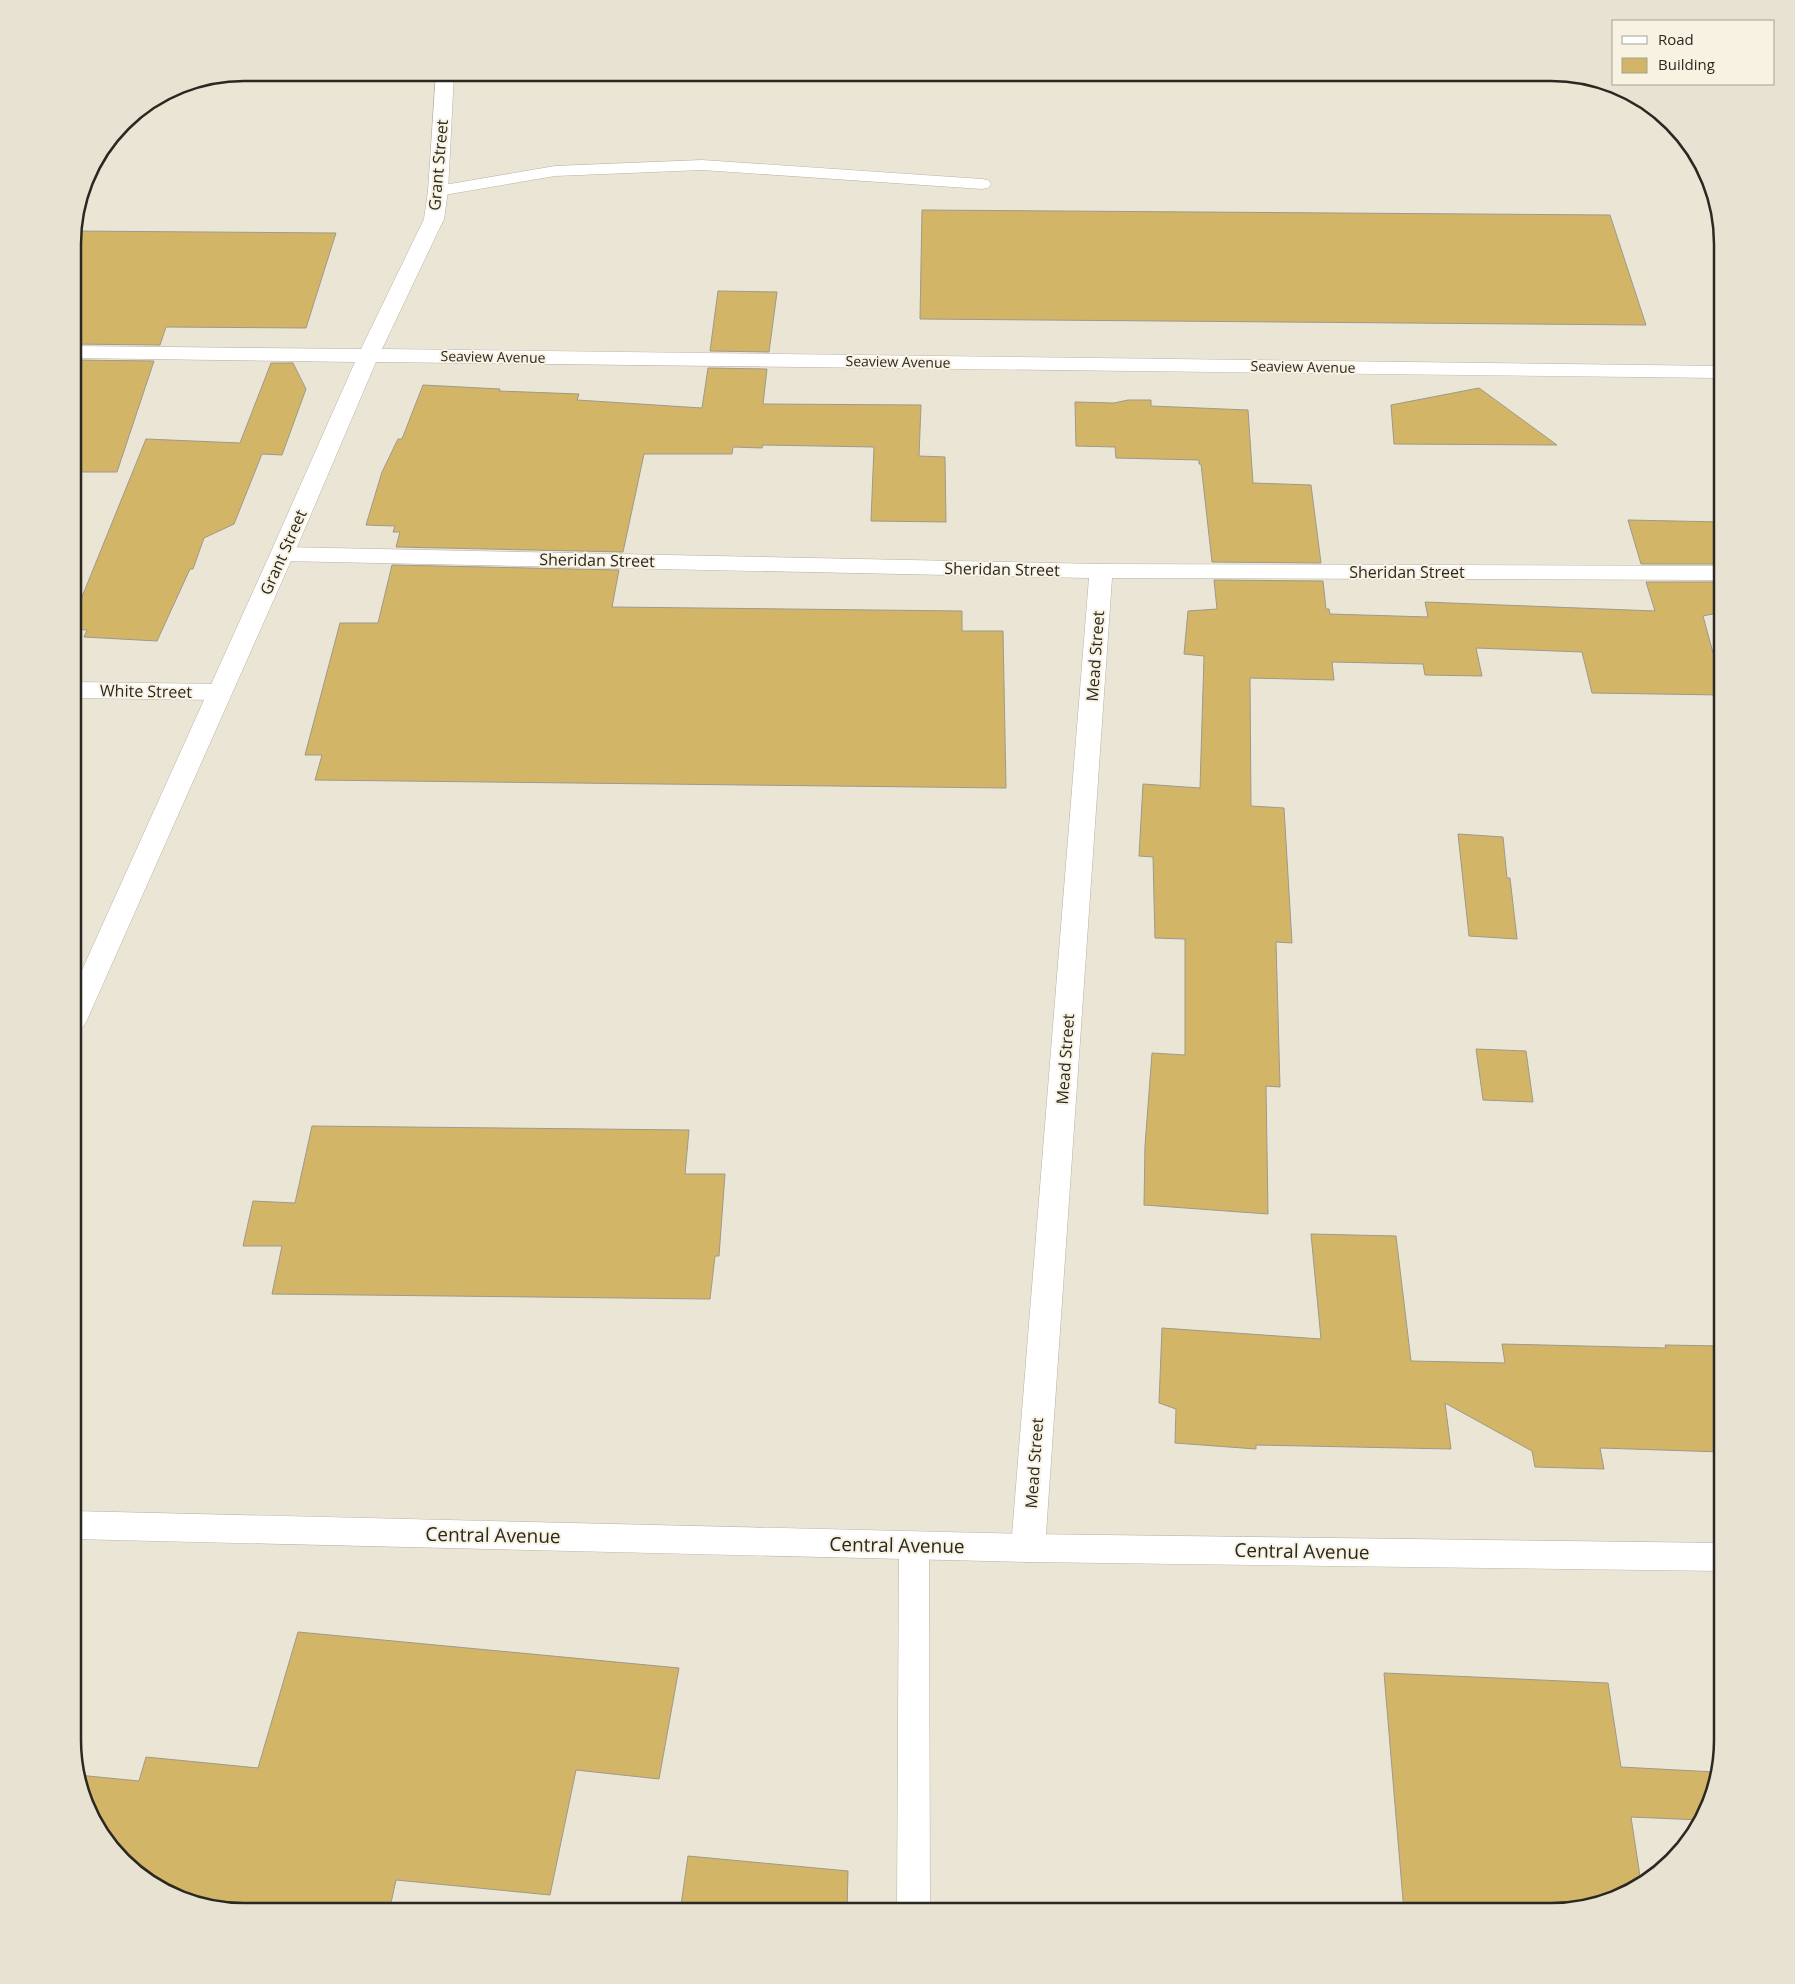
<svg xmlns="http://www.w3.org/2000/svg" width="1795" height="1984" font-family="'Open Sans',sans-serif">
<rect width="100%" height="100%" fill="#ebe5d5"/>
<path fill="#d2b567" stroke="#9f998b" d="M922 210 1610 215 1646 325 920 319Z
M73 231 336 233 306 328 166 327 160 345 73 344Z
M718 291 777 292 769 352 710 351Z
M73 360 154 361 117 472H73Z
M271 363H293L306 389 282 455 262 454 234 524 204 538 193 569H190L157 641 84 637 87 630 73 629V619L146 439 240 443Z
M708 368 767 369 763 404 921 405 919 456 945 457 946 522 871 521 874 447 763 445 762 448 733 447 732 454H644L623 552 396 547 400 532H393L395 526 366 525 382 472 398 439H402L423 385 500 389 499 391 579 394 577 400 702 408Z
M1479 388 1557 445 1394 444 1391 405Z
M1128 400H1151V406L1248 410 1253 483 1311 485 1321 563 1212 562 1201 464H1199V460L1116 458 1115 447 1076 446 1075 402 1114 403Z
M1628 520 1722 522V564H1641Z
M392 565 619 570 612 607 962 611V631H1003L1006 788 315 780 322 755H305L340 623H378Z
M1214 580 1323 581 1326 609H1329L1330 614 1428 617 1425 602 1655 611 1646 582H1722V612L1703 616 1722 686V695L1592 693 1582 652 1476 648 1482 676 1425 675 1423 664 1332 662 1334 680 1250 678 1251 806 1284 808 1292 943 1276 942 1280 1087 1266 1086 1268 1214 1144 1205 1145 1146 1152 1053 1185 1055V939L1155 938 1153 857 1139 856 1143 784 1200 788 1204 656 1184 654 1188 611 1217 609Z
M1458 834 1503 837 1507 878H1510L1517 939 1469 936Z
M1476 1049 1526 1051 1533 1102 1483 1100Z
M312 1126 689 1130 685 1174H725L719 1256H715L710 1299 272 1294 282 1246H243L253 1201 295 1203Z
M1311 1234 1396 1236 1411 1361 1505 1363 1502 1344 1666 1348 1665 1345 1722 1346V1452L1600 1448 1604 1469 1535 1467 1532 1451 1445 1403 1451 1449 1256 1445V1449L1175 1443 1176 1409 1159 1403 1162 1328 1321 1339Z
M298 1632 679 1668 659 1779 576 1770 550 1895 396 1880 389 1912H244L169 1894 108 1844 82 1795 78 1775 139 1781 146 1757 258 1768Z
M1384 1673 1608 1683 1621 1767 1715 1772 1705 1816 1701 1820 1631 1817 1641 1883 1606 1902 1551 1912H1404Z
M688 1856 848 1871 847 1912H680Z"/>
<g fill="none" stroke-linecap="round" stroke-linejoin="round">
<defs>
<path id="service" d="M702 160 982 179 988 180 991 184 988 188 982 189 702 170 555 176 438 196 432 195 429 191 432 187 438 186 555 166Z
M914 1532 925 1536 929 1545 930 1911H897L899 1545 903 1536Z"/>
<path id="minor" d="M282 547 1101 564 1722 566V580L1112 578 1045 1548 1040 1558 1028 1562 1016 1558 1011 1548 1089 578 282 561 274 559 270 554 274 549Z
M73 682 220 684 229 686 232 692 229 698 220 700 73 698Z"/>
<path id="secondary" d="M436 73H454L448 191 444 219 382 349 1722 366V378L376 362 294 554 87 1020 83 1027 73 1030V990L270 554 355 362 73 358V346L361 349 424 219 428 191Z
M73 1511 1028 1534 1722 1543V1571L1028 1562 73 1539Z"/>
</defs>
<use href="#service" stroke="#b8b2a3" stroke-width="1"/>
<use href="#minor" stroke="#b8b2a3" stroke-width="1"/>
<use href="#secondary" stroke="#b8b2a3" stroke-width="1"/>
<use href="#service" fill="#fff" fill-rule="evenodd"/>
<use href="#minor" fill="#fff" fill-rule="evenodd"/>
<use href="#secondary" fill="#fff" fill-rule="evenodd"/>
</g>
<g text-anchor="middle" stroke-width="4" stroke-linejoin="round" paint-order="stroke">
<g font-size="14" fill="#2b2822" stroke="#f8f2e2">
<text transform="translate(493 357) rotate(1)" y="5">Seaview Avenue</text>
<text transform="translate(898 362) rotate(1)" y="5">Seaview Avenue</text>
<text transform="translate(1303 367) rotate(1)" y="5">Seaview Avenue</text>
</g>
<g font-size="16" fill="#2b2822" stroke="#f8f2e2">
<text transform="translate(438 165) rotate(-85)" y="6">Grant Street</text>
<text transform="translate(283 552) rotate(-66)" y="6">Grant Street</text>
<text transform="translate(597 560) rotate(1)" y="6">Sheridan Street</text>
<text transform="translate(1002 569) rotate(1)" y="6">Sheridan Street</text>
<text x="1407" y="578">Sheridan Street</text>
<text transform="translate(1095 656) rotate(-86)" y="6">Mead Street</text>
<text transform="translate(146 691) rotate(1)" y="6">White Street</text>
<text transform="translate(1065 1059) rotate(-86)" y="6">Mead Street</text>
<text transform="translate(1034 1463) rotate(-86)" y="6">Mead Street</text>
</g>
<g font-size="19" fill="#2b2822" stroke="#f8f2e2">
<text transform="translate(493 1535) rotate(1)" y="7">Central Avenue</text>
<text transform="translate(897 1545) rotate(1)" y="7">Central Avenue</text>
<text transform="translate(1302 1551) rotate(1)" y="7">Central Avenue</text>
</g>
</g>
<path d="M0 0H1795V1984H0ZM244 81H1551A163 163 0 0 1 1714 244V1740A163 163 0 0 1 1551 1903H244A163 163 0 0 1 81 1740V244A163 163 0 0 1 244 81Z" fill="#e8e2d3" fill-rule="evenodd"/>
<path fill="none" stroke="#2b2822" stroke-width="2.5" d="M244 81H1551A163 163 0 0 1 1714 244V1740A163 163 0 0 1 1551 1903H244A163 163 0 0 1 81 1740V244A163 163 0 0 1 244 81Z"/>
<rect x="1612" y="20" width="162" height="65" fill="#f8f2e2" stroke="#a6a195"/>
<rect x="1622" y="36" width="25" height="8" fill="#ffffff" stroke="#a6a195"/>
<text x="1658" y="45" font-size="15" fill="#2b2822">Road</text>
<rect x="1622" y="58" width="25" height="15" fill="#d2b567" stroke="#a6a195"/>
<text x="1658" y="70" font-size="15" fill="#2b2822">Building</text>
</svg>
